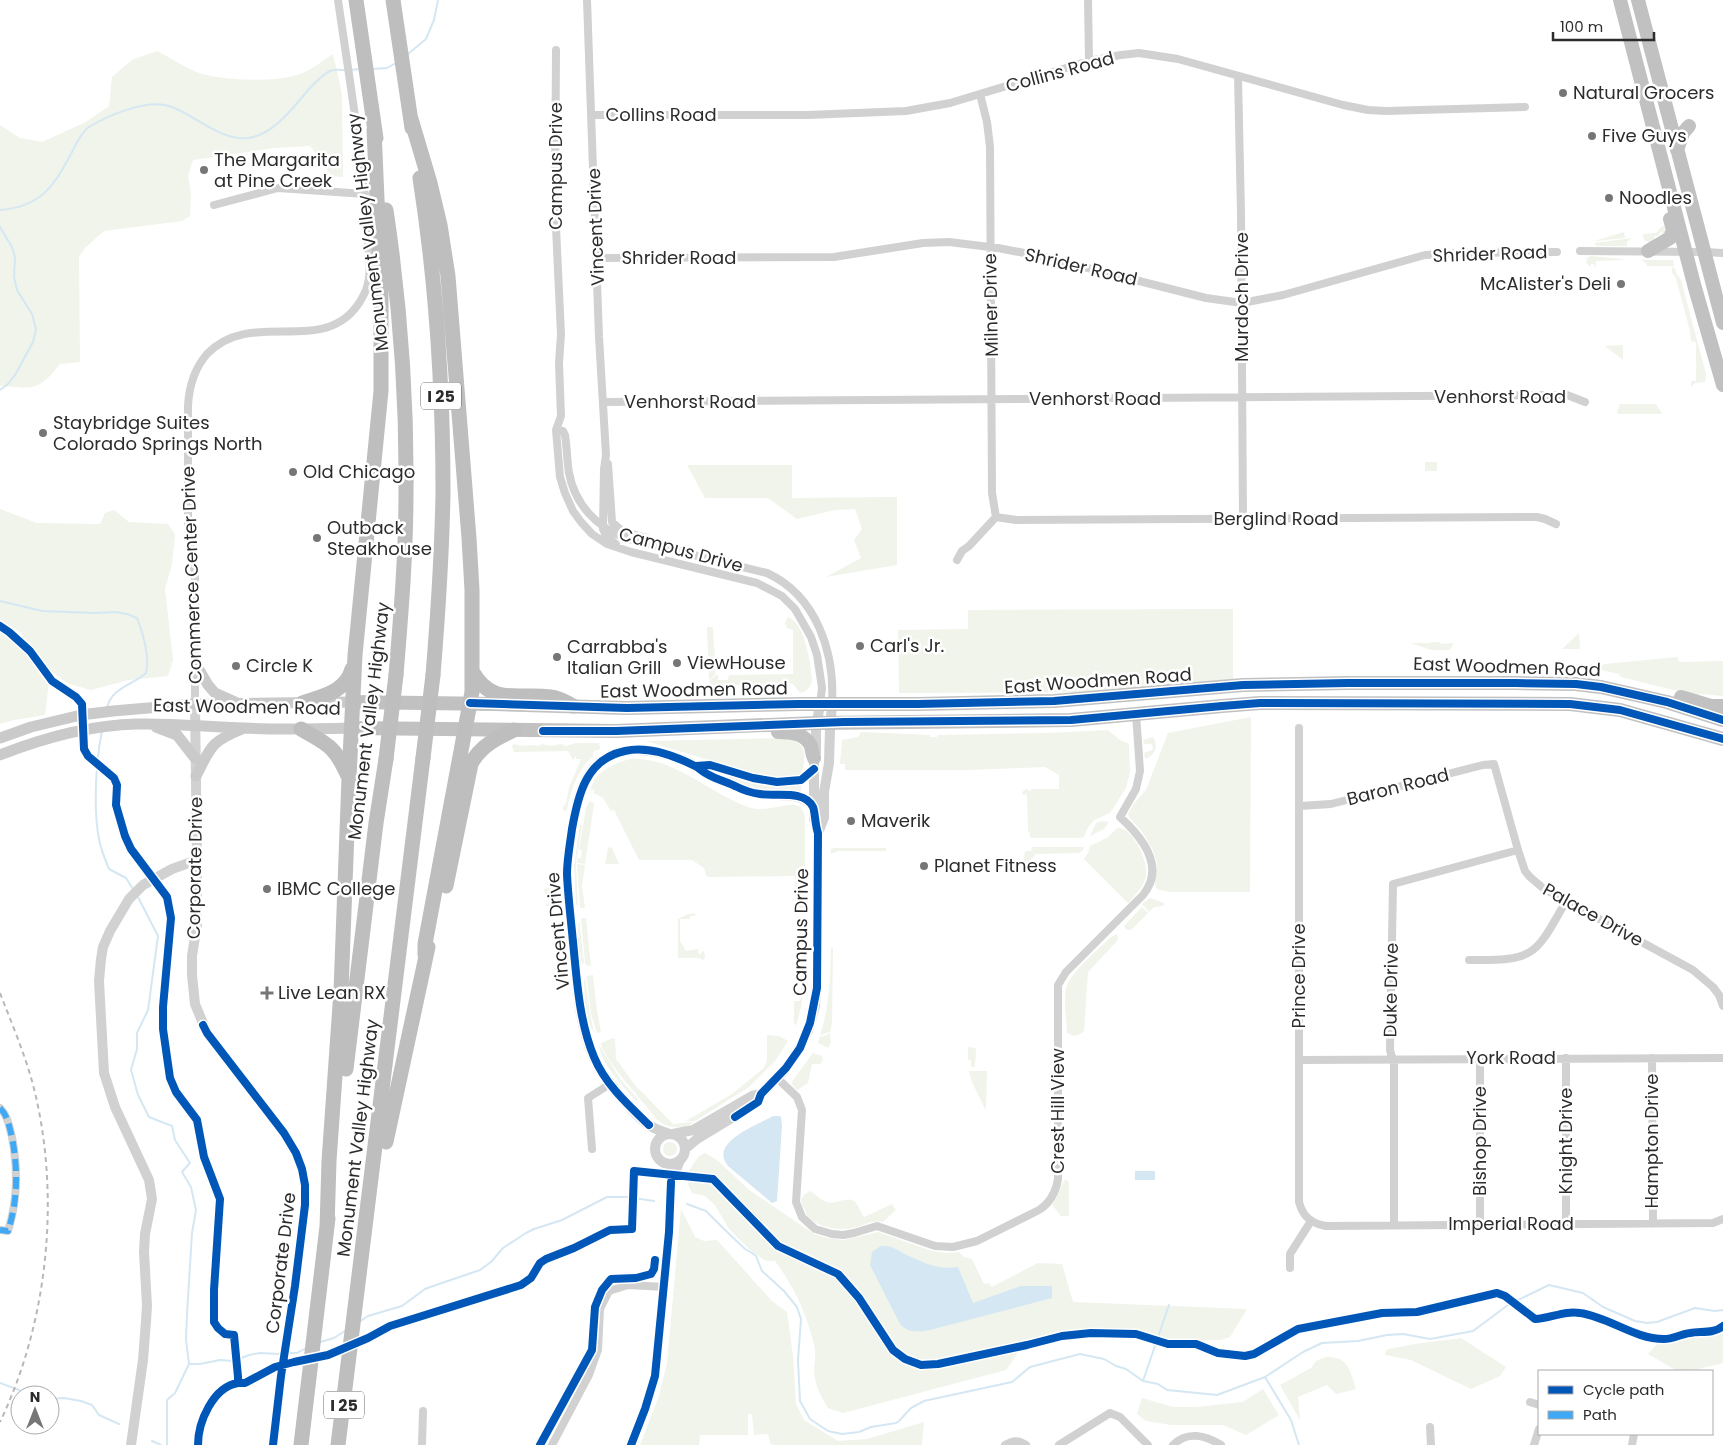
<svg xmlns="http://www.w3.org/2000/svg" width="1723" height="1445" font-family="Poppins,sans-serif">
<rect width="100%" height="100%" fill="#fff"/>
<path fill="#f0f4ea" d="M157 51C169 57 181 65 194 71 215 81 278 83 300 74 311 70 323 61 333 54L342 94 343 177 331 176 320 158 310 146 275 148 193 160 188 176 191 194 190 216 182 221 104 231 85 248 79 257 80 362 60 364C38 392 34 388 0 386V125L20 138 42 142 86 122 109 106 112 77 132 60Z
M1665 226 1666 233 1663 235 1661 231 1659 235 1654 237 1656 242H1649L1644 240 1643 234 1656 233 1661 227Z
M1624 232 1625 238 1594 241Z
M1632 238 1627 242V246H1597L1594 243Z
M1591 256 1622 259 1625 260 1596 261V268L1594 264H1591V267L1586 263 1587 258Z
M1641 260H1673L1674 266H1647L1646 263Z
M1672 267 1675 268 1676 273 1681 280 1706 374 1705 382 1695 383 1691 387V381H1696V342L1691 341 1690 331 1677 282 1675 276 1672 273Z
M1623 345V360L1605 346Z
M1620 404H1656L1661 412 1662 414H1618L1617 412Z
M1425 462H1437V471H1425Z
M687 465H792V498L897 497V565L826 577 861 558 854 540 862 529 855 509 835 510 797 519 768 498H705Z
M0 509 37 523 100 524 105 513 114 510 129 522 168 524 175 534 172 564 165 589 173 660 168 676 129 680 91 690 69 684 53 673 49 682 45 715 14 720 0 724V630L11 637 41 664 21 633 0 619Z
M1233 609V680L1097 692 899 693 898 630 968 629V610Z
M788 617C805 624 810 661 812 679 812 686 807 692 800 693L793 684C781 680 774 687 763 687 756 687 750 683 744 684 732 684 722 694 710 685L709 681 716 675H718V680H728L729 675 793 674V630L787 628 785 623Z
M707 627H713C713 643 716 658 715 674L709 680Z
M1579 633 1580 649H1562Z
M1431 642H1439L1441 644 1453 643V645L1449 650H1431L1411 643H1430Z
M1678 657V661L1681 662 1723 661V696L1701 694 1697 696 1621 677 1619 674 1602 670V666L1604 664Z
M1251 717 1250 892H1170L1157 889 1155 884 1157 863 1153 850 1143 833 1130 818 1128 814 1133 805 1146 790 1168 733Z
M1108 730 1120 740 1129 744 1130 772 1126 788 1110 813 1094 820 1087 829 1084 837 1081 838H1031L1030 836V833L1028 831 1027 795 1022 794 1023 791 1026 789 1031 791V789H1059V775L1045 767 969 770H845V764H840L842 740 858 737 861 732 930 735V737H937L938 735 1049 733Z
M1153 737C1159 747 1155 755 1145 759L1144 753 1152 750 1153 747 1151 744H1144L1143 740Z
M783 738C787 740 791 739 795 741 810 749 803 763 802 775L798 777H764L646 741Z
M576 743H599L600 749 593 752V756C577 771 571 789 567 810L563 811V807L566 803 569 788 581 759H576V756L573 760 568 751 514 752 512 746 514 744 522 746 534 745 538 746 542 744 551 746 561 744 566 746Z
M630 759C673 756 709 793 748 807 767 814 789 800 801 807L805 816V913L795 912V876L707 877 704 868 692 860H639L614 810 611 811 603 798 596 794H594V790L593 789 592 791 591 790C593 772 615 763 630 759Z
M730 775 801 784V794L758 791 728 780Z
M590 801 594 804 585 864 577 863 578 858H581L582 850H579L586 808Z
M1102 821 1109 822 1104 829 1090 836 1096 823Z
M580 825H582L576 863 578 907 576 903 574 866Z
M1117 828C1134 827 1148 862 1146 876 1143 888 1135 895 1128 903L1084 859 1088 853 1090 846 1107 838Z
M611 847 612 848 619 864H605L608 848Z
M1032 847H1084L1082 851 1078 853 1036 854 1028 863 1023 866 1025 851H1031Z
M834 848H886V851H838L831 854V849Z
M577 864 585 865 582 886 585 908H580V905Z
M559 878V885L550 893 545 894 544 889 549 888Z
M560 891V900L557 906H545Z
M1150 898 1164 903V904L1163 906 1154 907 1149 912 1142 904Z
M1142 907 1148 913 1131 930H1127L1124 926Z
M695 913V916H690V919H680V941L686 951 698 949 699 954H701L702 951 704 952 705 958 703 960 699 958H678V919L686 915Z
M581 918H586L591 966 586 965 585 962Z
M579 920 584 962 583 964 581 961 578 925Z
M801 927H804L805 929C805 961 807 994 796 1025L794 1024V1001H800L801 999Z
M1116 934 1118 937 1117 941 1088 972 1084 1031C1079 1036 1073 1037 1067 1033 1067 1019 1063 1004 1066 989 1070 972 1097 951 1110 938Z
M831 948H833L832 1023 830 1032 820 1035C830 1006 830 978 831 948Z
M593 975 597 1011 601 1032 597 1033 591 1014 587 979V976Z
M585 977 590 1014 594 1032C584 1020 585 997 584 982Z
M830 1033 831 1043 828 1048 818 1043 820 1036 822 1037Z
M767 1035 779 1036 788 1041 775 1061 749 1087 695 1121H686L732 1094 764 1068 767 1060Z
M613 1038 615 1039 616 1059 635 1085 673 1124 694 1122C684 1129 670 1129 660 1122 654 1118 652 1112 647 1107 631 1088 614 1070 602 1048L601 1043Z
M599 1045 621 1080 638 1099 636 1101C625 1088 600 1063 599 1045Z
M968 1047 976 1048 975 1067H971V1060H968Z
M813 1053 822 1056 823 1059 821 1064H812L808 1083 797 1090 791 1083Z
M969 1071H987L986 1111 972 1082Z
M663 1149a7 7 0 1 1 14 0a7 7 0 1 1-14 0Z
M705 1153 717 1160 748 1189 814 1234 827 1238 844 1240 878 1232 932 1251 946 1253 959 1252 964 1257 972 1259 984 1284 989 1283 992 1287 1038 1263 1062 1264 1073 1302 1247 1309 1230 1337 1220 1340 1172 1341 1137 1333 1090 1330 1058 1335 1024 1344 1006 1370 843 1413 828 1408C821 1397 815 1385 814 1372 814 1364 816 1356 815 1349 808 1317 794 1286 775 1261H766L751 1251 729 1229 715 1205 705 1196 692 1193 688 1184 687 1173 699 1156Z
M1066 1179 1069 1183V1216H1061L1052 1205C1058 1198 1060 1184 1066 1179Z
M810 1191C816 1194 820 1200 827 1202 836 1205 850 1194 856 1203 859 1207 861 1213 864 1217L892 1204 896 1210 883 1222C873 1220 866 1224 857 1227 843 1231 823 1229 812 1220 807 1216 805 1212 805 1208H803L801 1199 805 1194Z
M681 1209 695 1237 704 1241 717 1240 772 1301 787 1312 793 1356 796 1404 804 1420 838 1441 867 1439 924 1422 922 1445H771L768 1434 754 1435 752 1414H748V1435H700L699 1445H640L659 1396 667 1363Z
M1723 1332V1363L1690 1371H1677L1648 1354 1660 1341Z
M1461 1338 1506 1367 1500 1376 1471 1389 1411 1360 1385 1355 1386 1350 1389 1349 1415 1344Z
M1326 1357C1349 1356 1350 1371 1356 1389L1336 1394 1327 1385 1298 1397 1300 1420 1280 1385 1311 1368 1316 1361Z
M1263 1389 1279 1415 1246 1435 1223 1425H1171L1146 1421 1137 1414 1142 1398 1173 1407H1196L1243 1402Z"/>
<path fill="#d4e7f2" d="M773 1116H779L781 1117 782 1126 777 1201 772 1203 728 1166C708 1142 758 1125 773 1116Z
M1135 1171H1155V1180H1135Z
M881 1246C893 1245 900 1252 911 1257 926 1264 941 1270 958 1267L973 1303 1021 1286H1052V1298L930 1330C919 1332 907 1333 900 1324L870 1265 872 1252Z"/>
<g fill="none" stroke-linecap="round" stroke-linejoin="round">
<path stroke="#d4e7f2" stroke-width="2" d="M408 54 426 39 434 20 438 0
M372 69 387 68 396 63
M350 70 360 69
M0 210C41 207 54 186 72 152 77 143 81 132 89 127 109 115 147 99 169 106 195 114 224 145 253 137 276 132 295 105 310 88 316 82 322 75 330 71 334 69 340 70 345 70
M0 227 12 247 15 257 14 277 17 290 32 314 36 329 33 342 15 375 8 384 0 390
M0 601 42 611 95 613 116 612 127 614 137 618C143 633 150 657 146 673 133 685 111 688 107 708
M102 730C96 761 93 808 99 839 101 850 105 859 109 869L126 878 133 889
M138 897 158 936 148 1010 137 1033V1049L131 1070 138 1095 149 1117 172 1126 175 1140 190 1163 182 1172 191 1187 196 1210 192 1233 187 1314 186 1340 189 1364 175 1393 167 1400V1445
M687 1204 706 1211 723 1228 745 1249 752 1253 756 1256 762 1271 784 1291 797 1307 801 1319 798 1360 800 1401 810 1419 828 1431 842 1434 859 1432 871 1427 896 1423 899 1421 911 1408 924 1401 1012 1382 1030 1367 1080 1354 1104 1359 1116 1366 1126 1369 1143 1381 1158 1384 1167 1390 1217 1395 1265 1377 1303 1352 1322 1343 1358 1341 1387 1335 1403 1334 1430 1339 1473 1331 1508 1305 1549 1285 1583 1293 1603 1307 1635 1321 1647 1323 1657 1322 1695 1308 1715 1311 1723 1310
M359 1322 368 1316 402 1306 425 1289 436 1285 480 1270 491 1262 503 1248 526 1233 534 1229 562 1220 607 1197H627L654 1201
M320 1342 334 1338 345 1331
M287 1353H297L306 1348
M189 1364H200L220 1360 234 1361 249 1355 260 1353 280 1354
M1265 1377 1291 1420 1299 1445
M1143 1381 1169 1305
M0 1383 19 1390 25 1395
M50 1399 64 1398 81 1401 92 1405 99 1415 119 1424
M152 1441 161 1445"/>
<path stroke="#d1d1d1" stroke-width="8" d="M587 0 599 337 606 455 604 469 603 529 606 536 616 544
M1088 0 1089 61
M556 50 555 206 561 334 559 363 561 416 556 430 560 477 565 493 573 511 581 522 592 534 607 544 631 552 757 583 782 596 795 609 811 637 817 655 821 681 822 688 820 704
M1238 76 1241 214 1243 518
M980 94 987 122 990 147 992 493 996 517
M591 115H808L906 111 950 103 1089 61 1121 55 1139 53 1178 59 1343 105 1368 110 1386 111 1525 107
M214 205 278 188 365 194
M1580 251 1704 252 1723 253
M597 258 834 257 923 243 949 242 998 248 1045 257 1206 298 1242 303 1283 295 1425 255 1459 253 1557 252
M603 402 1554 395H1567L1585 402
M556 430 563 431 565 435C567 447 567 461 569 473 575 505 597 527 625 538L767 573C817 596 835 653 832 704
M608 464 612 522 622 531 647 538
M996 517 1016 520 1537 517 1545 519 1556 524
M957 560 962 551 969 546 996 517
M195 704V574L188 527V406C189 387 194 369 207 354 254 304 334 365 366 290 373 272 368 249 367 230 362 152 349 76 338 0
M1299 728V1202C1303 1217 1311 1223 1326 1226L1713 1223 1723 1219
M1300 806 1331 804 1483 765 1494 764 1518 850 1525 871 1530 877 1543 888 1566 901 1693 970 1713 987 1719 995 1723 1006
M1469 960C1535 961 1535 956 1566 901
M1480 1058V1224
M1652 1058 1653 1224
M1299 1060 1723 1058
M777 1078 797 1097 802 1110 796 1202 802 1217 815 1229 832 1234 843 1235 854 1233 877 1226 935 1246 953 1247 977 1241 1039 1210C1050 1203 1056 1191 1058 1179V985L1066 972 1143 895C1166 867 1142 837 1120 817L1136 789 1140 771 1136 714
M0 1108C8 1116 9 1126 12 1137 18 1169 18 1200 8 1231L0 1230
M592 1149 588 1098 610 1084
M1566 1224V1058
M1394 1225V1065L1390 1050 1393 884 1518 850
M1290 1268V1254L1311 1221
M1530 1402 1539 1405
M1430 1427 1431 1445
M422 1445 423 1411
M552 1445 589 1375 598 1350 600 1309 609 1291 628 1285 665 1287
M1005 1445C1014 1440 1018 1440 1026 1445
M1059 1445 1110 1413 1120 1417 1148 1445
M1173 1445C1187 1431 1205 1435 1221 1445
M1534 1445 1539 1429
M1632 1445 1634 1434"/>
<path stroke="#d1d1d1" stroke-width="10" d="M195 704 197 860V924L192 956V975L195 1004 207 1033 284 1133 296 1153 302 1169 305 1185V1205L295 1286 281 1376 273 1445
M696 766 710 765 753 778 777 782 801 780 814 769
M818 833 824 818V792L829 763 830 729 832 704
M670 1134C663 1132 655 1129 649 1125 633 1115 602 1075 594 1058 578 1022 577 982 574 943 571 921 568 898 567 876 567 860 570 845 572 830 577 798 584 762 620 752 640 746 679 755 697 767 704 772 711 776 719 780 731 784 743 790 755 793 775 798 800 789 814 808
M673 1134 693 1130 752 1096 761 1094
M655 1149a15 15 0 1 1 30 0a15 15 0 1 1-30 0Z
M685 1149 697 1139 758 1102 761 1094 782 1073 797 1052 808 1031 815 1006 817 981 818 833 814 818V758L816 753V728L820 704
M131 1445 143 1360 146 1321 147 1306 144 1252 145 1234 152 1199 149 1180 115 1107 104 1073 99 981 101 959 103 947 110 931 129 899 143 885 172 869 197 860
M631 1445 645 1409 655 1376 669 1232 671 1182 680 1160"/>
<path stroke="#cacaca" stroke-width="11" d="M195 663 208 685 215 693 235 702
M156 727 177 735 195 758
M0 738 31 727 81 715 113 711 195 704 353 702
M0 755C43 738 91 725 137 724 173 723 208 727 244 728 280 730 316 729 351 728
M196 776C211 747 210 742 242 729"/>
<path stroke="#c1c1c1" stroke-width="14" d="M1620 0 1695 288 1723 385
M1638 0 1723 323
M1677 150 1683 133 1689 126
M1648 251 1670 238 1673 230 1670 219
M1681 697 1711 706H1723
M353 702 494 704 627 708 799 704H918L1054 701 1243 685 1348 683H1515L1576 684 1601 687 1667 702 1723 720
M351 728 616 731 817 723 1071 720 1222 706 1260 703 1570 704 1620 710 1723 739
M778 732C790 732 805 733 811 746 812 750 812 754 814 758"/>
<path stroke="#bebebe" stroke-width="15" d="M356 0 376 138
M393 0 412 128
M411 119 430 183 440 225 448 276 469 538 472 590V692L425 944V955
M420 178C436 281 443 387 443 492 442 553 438 614 433 675
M386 210C400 304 407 398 406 493 406 554 401 614 396 675
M472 671C492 707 518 692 551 697 559 698 566 702 573 706
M302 703C322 696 346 692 352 669
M301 729C328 745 334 745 348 776
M446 886 471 764C480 746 497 738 514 730
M346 1069 376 823 386 759
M386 1142 428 947
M327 1228 329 1161 341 991 349 778 355 655 381 391V292L374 129
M301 1445 328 1218
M338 1445 423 758"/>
<path stroke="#b8b8b8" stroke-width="2" stroke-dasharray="5 4" stroke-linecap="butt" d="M0 993C13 1027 28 1061 36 1097 60 1203 47 1324 0 1422"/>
<path stroke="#bebebe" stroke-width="15" d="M423 758 433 675
M386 759 396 675"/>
<path stroke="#3fa9f5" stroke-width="6" stroke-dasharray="12 6" stroke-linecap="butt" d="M0 1108C8 1116 9 1126 12 1137 18 1169 18 1200 8 1231L0 1230"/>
<defs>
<path id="cycleway" d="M0 626 9 632 30 651 52 681 76 697 82 704 84 749 88 756 114 778 117 785 116 805 125 836 131 849 167 897 171 918 163 1007V1029L170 1078 176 1092 197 1120 204 1157 220 1199 214 1290V1322L218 1328 225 1334 234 1335 238 1377V1383C213 1387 198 1422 198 1445
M470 703 627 708 799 704H918L1054 701 1243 685 1348 683H1515L1576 684 1601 687 1667 702 1723 720
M543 731H616L844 722 1071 720 1222 706 1260 703 1570 704 1620 710 1723 739
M696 766 710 765 753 778 777 782 801 780 814 769
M203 1025 207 1033 284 1133 296 1153 302 1169 305 1185V1205L295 1286 281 1376 273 1445
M649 1125C628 1105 605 1084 594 1057 579 1021 577 981 573 942 571 920 568 897 567 874 567 859 570 844 572 829 578 795 586 759 625 751 647 746 675 756 695 766 699 768 703 772 707 774 716 779 726 782 735 786 743 790 751 793 760 794 776 797 804 789 813 807 815 811 815 825 818 833L817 988 810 1023 800 1048 786 1068 761 1094 758 1102 735 1117
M238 1383H245L275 1367 294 1362 328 1355 368 1338 390 1326 521 1285 531 1278 540 1263 546 1259 574 1248 610 1230 632 1229 634 1171 713 1179 778 1246 838 1274 859 1298 893 1350 905 1359 921 1365 938 1364 1027 1345 1062 1336 1091 1333 1136 1334 1168 1344H1196L1218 1353 1245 1356 1254 1354 1298 1329 1382 1313 1417 1312 1497 1293 1505 1296 1535 1319C1550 1319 1564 1310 1580 1313 1609 1317 1634 1339 1664 1339 1673 1339 1681 1334 1690 1333 1702 1331 1713 1334 1723 1326
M540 1445 592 1350 595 1307 602 1290 611 1279 636 1278 651 1274 654 1269 655 1260
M631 1445 645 1409 655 1376 669 1232 671 1182"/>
</defs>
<use href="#cycleway" stroke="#fff" stroke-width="11"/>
<use href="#cycleway" stroke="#0057b8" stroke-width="8"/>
</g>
<g fill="#767676" stroke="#fff" stroke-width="2">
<circle cx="1563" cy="93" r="5"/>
<circle cx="1592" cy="136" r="5"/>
<circle cx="204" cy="170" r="5"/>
<circle cx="1609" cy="198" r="5"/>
<circle cx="1621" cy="284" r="5"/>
<circle cx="43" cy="433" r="5"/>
<circle cx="293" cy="472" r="5"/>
<circle cx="317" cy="538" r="5"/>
<circle cx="860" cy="646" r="5"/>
<circle cx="557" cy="657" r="5"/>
<circle cx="677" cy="663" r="5"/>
<circle cx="236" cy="666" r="5"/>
<circle cx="851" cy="821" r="5"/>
<circle cx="924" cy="866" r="5"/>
<circle cx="267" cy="889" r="5"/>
<path d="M264.5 985.5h5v5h5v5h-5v5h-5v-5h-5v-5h5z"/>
</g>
<g text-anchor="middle" stroke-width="5" stroke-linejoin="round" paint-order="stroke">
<g fill="#fff" stroke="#6b6b6b" stroke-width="1">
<rect x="421" y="382.5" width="40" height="27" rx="4"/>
<rect x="324" y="1391.5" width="40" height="27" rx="4"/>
</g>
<g font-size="16" font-weight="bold" fill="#2c2c2c">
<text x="441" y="402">I 25</text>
<text x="344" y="1411">I 25</text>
</g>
<g font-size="18" fill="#2c2c2c" stroke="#fff">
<text transform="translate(1060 72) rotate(-15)" y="6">Collins Road</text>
<text x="661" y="121">Collins Road</text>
<text transform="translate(556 166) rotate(-90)" y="6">Campus Drive</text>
<text transform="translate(596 227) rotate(-92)" y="6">Vincent Drive</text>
<text transform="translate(368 232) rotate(-97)" y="6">Monument Valley Highway</text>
<text transform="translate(1490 254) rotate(-2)" y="6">Shrider Road</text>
<text x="679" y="264">Shrider Road</text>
<text transform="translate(1081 267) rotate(13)" y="6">Shrider Road</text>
<text transform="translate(1242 297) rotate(-90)" y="6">Murdoch Drive</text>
<text transform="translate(991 305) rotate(-91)" y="6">Milner Drive</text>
<text x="1500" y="403">Venhorst Road</text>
<text x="1095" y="405">Venhorst Road</text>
<text x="690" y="408">Venhorst Road</text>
<text x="1276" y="525">Berglind Road</text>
<text transform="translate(681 550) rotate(15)" y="6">Campus Drive</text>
<text transform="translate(192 575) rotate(-92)" y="6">Commerce Center Drive</text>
<text transform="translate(1507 667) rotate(2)" y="6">East Woodmen Road</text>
<text transform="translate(1098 681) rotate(-4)" y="6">East Woodmen Road</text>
<text transform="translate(694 690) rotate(-1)" y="6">East Woodmen Road</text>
<text transform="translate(247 707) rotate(1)" y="6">East Woodmen Road</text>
<text transform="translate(369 721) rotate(-83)" y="6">Monument Valley Highway</text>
<text transform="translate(1398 787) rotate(-14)" y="6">Baron Road</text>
<text transform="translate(195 868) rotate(-89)" y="6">Corporate Drive</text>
<text transform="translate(1593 915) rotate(29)" y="6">Palace Drive</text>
<text transform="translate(558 931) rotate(-95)" y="6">Vincent Drive</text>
<text transform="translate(801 932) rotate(-89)" y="6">Campus Drive</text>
<text transform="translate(1299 976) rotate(-90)" y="6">Prince Drive</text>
<text transform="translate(1391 990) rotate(-89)" y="6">Duke Drive</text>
<text x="1511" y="1064">York Road</text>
<text transform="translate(1058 1111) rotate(-90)" y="6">Crest Hill View</text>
<text transform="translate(358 1138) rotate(-83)" y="6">Monument Valley Highway</text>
<text transform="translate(1480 1141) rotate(-90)" y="6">Bishop Drive</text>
<text transform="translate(1566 1141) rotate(-90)" y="6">Knight Drive</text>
<text transform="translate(1652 1141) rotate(-90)" y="6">Hampton Drive</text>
<text x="1511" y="1230">Imperial Road</text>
<text transform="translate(281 1263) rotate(-83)" y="6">Corporate Drive</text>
</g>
<g font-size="18" fill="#2c2c2c" stroke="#fff" text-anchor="start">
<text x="1573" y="99">Natural Grocers</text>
<text x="1602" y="142">Five Guys</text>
<text x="214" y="166">The Margarita<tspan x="214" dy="21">at Pine Creek</tspan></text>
<text x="1619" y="204">Noodles</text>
<text x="1611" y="290" text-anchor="end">McAlister's Deli</text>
<text x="53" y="429">Staybridge Suites<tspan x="53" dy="21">Colorado Springs North</tspan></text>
<text x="303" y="478">Old Chicago</text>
<text x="327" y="534">Outback<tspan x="327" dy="21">Steakhouse</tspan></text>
<text x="870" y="652">Carl's Jr.</text>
<text x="567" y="653">Carrabba's<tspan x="567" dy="21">Italian Grill</tspan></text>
<text x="687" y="669">ViewHouse</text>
<text x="246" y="672">Circle K</text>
<text x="861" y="827">Maverik</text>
<text x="934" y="872">Planet Fitness</text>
<text x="277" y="895">IBMC College</text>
<text x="278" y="999">Live Lean RX</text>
</g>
</g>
<rect x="1538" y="1370" width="175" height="65" fill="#ffffff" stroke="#ababab"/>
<rect x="1548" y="1386" width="25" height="8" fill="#0057b8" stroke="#ababab"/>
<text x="1583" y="1395" font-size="15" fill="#2c2c2c">Cycle path</text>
<rect x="1548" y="1411" width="25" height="8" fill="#3fa9f5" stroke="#ababab"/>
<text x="1583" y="1420" font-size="15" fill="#2c2c2c">Path</text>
<g transform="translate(35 1410)"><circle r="24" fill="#ffffff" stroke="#ababab"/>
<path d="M0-4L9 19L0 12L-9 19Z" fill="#767676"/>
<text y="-8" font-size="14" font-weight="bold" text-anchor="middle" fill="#2c2c2c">N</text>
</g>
<path d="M1553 32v8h101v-8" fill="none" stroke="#2c2c2c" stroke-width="2.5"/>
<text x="1560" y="32" font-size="15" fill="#2c2c2c" stroke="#ffffff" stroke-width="4" paint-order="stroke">100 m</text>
</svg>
